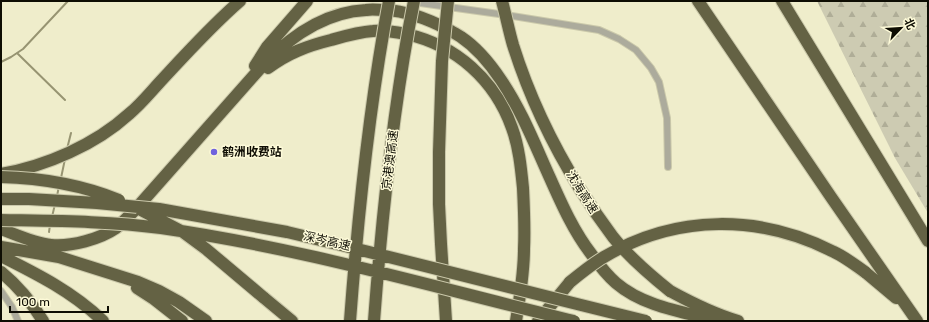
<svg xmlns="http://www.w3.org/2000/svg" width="929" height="322" font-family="Rubik,'Noto Sans SC',sans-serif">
<defs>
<pattern id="forest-firs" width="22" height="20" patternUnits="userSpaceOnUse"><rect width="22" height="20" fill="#cdcbb2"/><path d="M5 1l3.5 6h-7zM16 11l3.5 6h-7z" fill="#afad97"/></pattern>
</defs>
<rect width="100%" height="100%" fill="#efedcb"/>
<path fill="url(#forest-firs)" d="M817 1H928V213L895 158Z"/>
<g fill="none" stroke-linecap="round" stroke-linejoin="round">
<path stroke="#979472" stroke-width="2" d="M17 53 65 100
M1 62 11 57 23 49 68 1
M67 149 71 133
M61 178 65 159
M57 196 59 186
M52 217 55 204
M49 232 50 225"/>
<defs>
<path id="minor" d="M413 2 506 15 599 30 619 39 636 50 651 68 659 82 667 118 668 167
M1 291 12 307 18 321"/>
<path id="motorway" d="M698 1 831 197 917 321
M782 1 928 241
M255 66 267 47 307 1
M268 68C288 53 307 46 331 40 345 36 358 32 373 31 384 30 395 32 406 34 456 45 495 80 512 128 519 147 521 168 523 188 524 208 525 229 524 249 524 273 520 297 516 321
M439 152V204L441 244 446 321
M1 174C46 166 95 145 129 114 140 105 149 94 159 83 185 55 211 26 240 1
M1 229C17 235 34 243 51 245 71 247 100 239 116 228 122 223 128 217 134 211L264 64C291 36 325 12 366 10 372 9 379 10 385 10 407 11 428 19 447 29 452 32 457 34 461 37 476 47 491 65 501 80 522 111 535 145 550 178 562 205 574 232 592 255 599 265 607 275 616 283 644 307 684 312 718 321
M1 247 59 257 138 282 159 291 179 302 206 321
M1 256C37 274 73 292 103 321
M1 272C18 286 32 303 43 321
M865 272 896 298
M137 288 154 299 182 321
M670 291C692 303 714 314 738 321
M263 297 292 321
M538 321 570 282"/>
</defs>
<use href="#minor" stroke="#cbc9ab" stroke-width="8"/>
<use href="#motorway" stroke="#cbc9ab" stroke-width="14"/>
<use href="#minor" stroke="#acab9c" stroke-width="6"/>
<use href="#motorway" stroke="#646244" stroke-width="12"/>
<defs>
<path id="motorway-bridge" d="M502 1C506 16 509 31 513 45 529 96 552 144 580 189 590 205 601 221 613 237 629 257 650 275 670 291
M439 152 442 61 448 1
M1 177C41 178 82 185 119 200
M1 199H29L97 203 159 209 287 232 341 245 577 304 646 321
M141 210 183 232 206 249 263 297
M1 220C54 221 108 221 161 228 301 248 437 288 574 321
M570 282C581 273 592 264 604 257 676 214 760 214 834 252 845 257 855 265 865 272
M350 321C358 214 369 107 389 1
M374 321C382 214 393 106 414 1"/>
</defs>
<use href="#motorway-bridge" stroke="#cbc9ab" stroke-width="14" stroke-linecap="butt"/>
<use href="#motorway-bridge" stroke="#646244" stroke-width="12"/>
</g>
<circle fill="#6f62dd" stroke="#fdfad8" stroke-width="1.5" cx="214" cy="152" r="4"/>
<g text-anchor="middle" stroke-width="3" stroke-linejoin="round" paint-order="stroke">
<g font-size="12" font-weight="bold" fill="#0e0d03" stroke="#fdfad8" text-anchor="start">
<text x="222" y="156">鹤洲收费站</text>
</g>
<g font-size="12" fill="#0e0d03" stroke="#fdfad8">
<text transform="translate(390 160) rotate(-83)" y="4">京港澳高速</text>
<text transform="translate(582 192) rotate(58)" y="4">沈海高速</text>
<text transform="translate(327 241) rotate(13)" y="4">深岑高速</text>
</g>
</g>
<rect width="929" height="322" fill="none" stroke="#0e0d03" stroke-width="4"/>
<g transform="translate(901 28) rotate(65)" stroke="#fdfad8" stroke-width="3" paint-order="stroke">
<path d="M0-3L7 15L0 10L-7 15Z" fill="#0e0d03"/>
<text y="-6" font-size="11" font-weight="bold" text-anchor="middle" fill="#0e0d03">北</text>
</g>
<path d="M10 306v6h98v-6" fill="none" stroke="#0e0d03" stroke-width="2"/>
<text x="16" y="306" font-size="12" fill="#0e0d03" stroke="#fdfad8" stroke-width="3" paint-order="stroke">100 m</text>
</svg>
